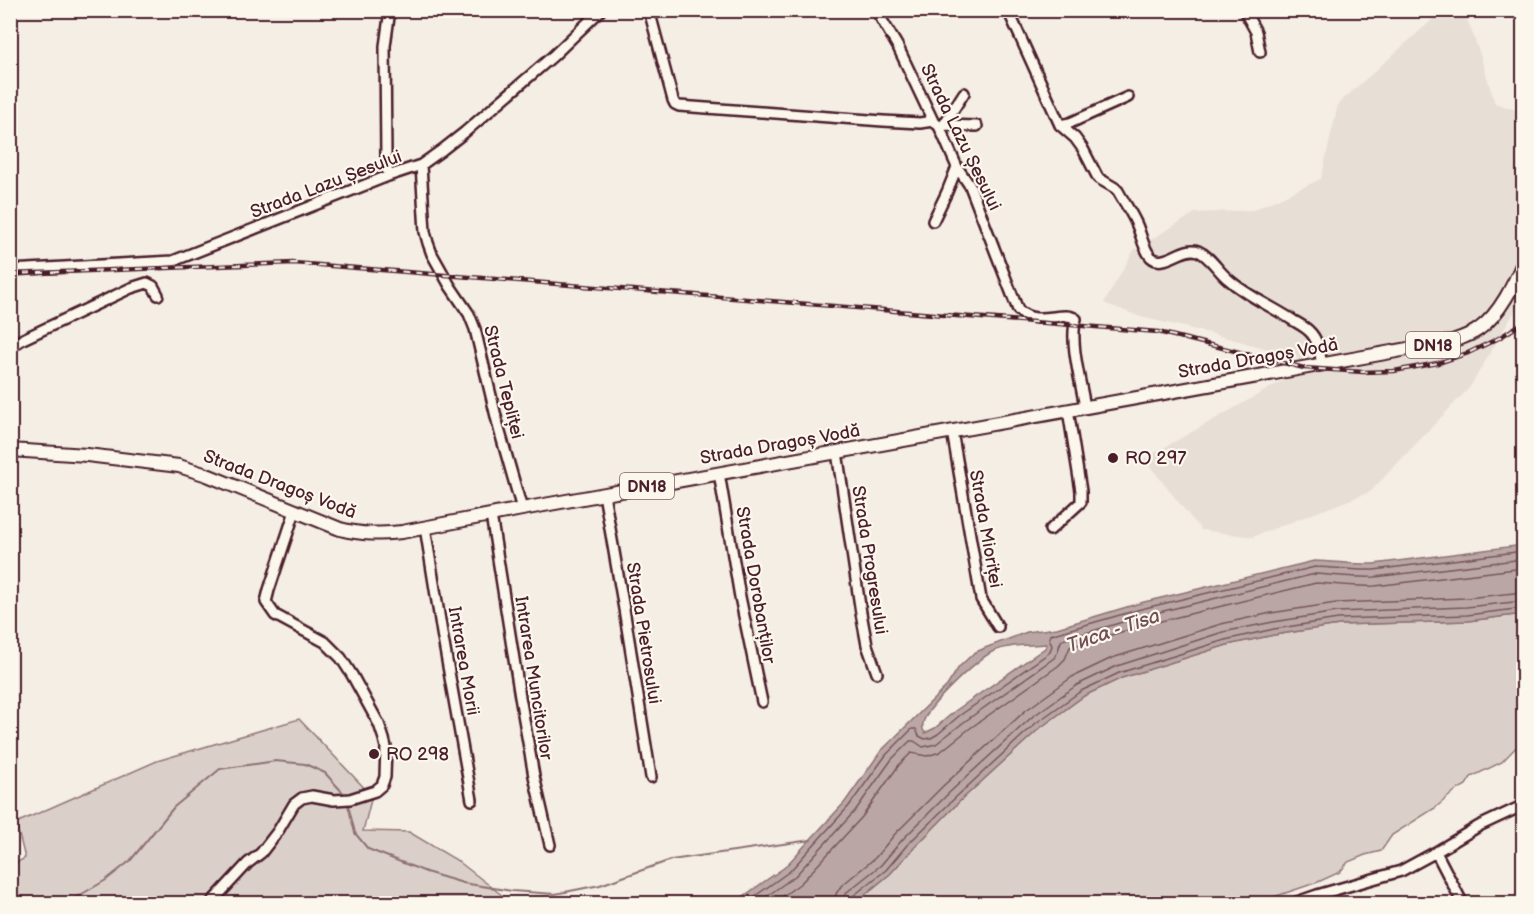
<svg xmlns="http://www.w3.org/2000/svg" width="1534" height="914" font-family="'Balsamiq Sans',sans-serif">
<rect width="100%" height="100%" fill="#f4eee4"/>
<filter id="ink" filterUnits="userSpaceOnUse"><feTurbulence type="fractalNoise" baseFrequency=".0167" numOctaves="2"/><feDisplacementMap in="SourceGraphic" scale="12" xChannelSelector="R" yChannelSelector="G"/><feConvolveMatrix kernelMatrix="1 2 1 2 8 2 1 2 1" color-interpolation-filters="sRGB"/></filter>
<g filter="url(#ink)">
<path fill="#e7dfd6" d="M1442 11H1462L1465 14 1479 51 1495 103 1523 112 1524 273 1519 304 1470 387 1370 492 1252 537 1201 530 1144 459 1289 377 1298 357 1209 333 1141 317 1104 303 1134 250 1195 213 1253 210 1321 179 1338 104Z"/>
<path fill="#dbd0c9" stroke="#92787a" stroke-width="1.5" d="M1523 614V740L1502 762 1471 777 1466 785 1455 791 1435 808 1392 835 1381 851 1365 855 1348 862 1340 872 1318 882 1253 904H854L890 874 912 850 959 802 1040 728 1084 696 1121 678 1227 645 1274 635 1339 625 1468 621Z
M299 719 372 796 363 831 409 832 458 861 512 903 11 904V866L25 858 16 823 157 761Z"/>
<path fill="#baa7a5" stroke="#8d7174" stroke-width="1.5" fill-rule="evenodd" d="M1523 545V614L1468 621 1339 625 1274 635 1227 645 1122 678 1084 696 1040 728 959 802 912 850 890 874 854 903H734L785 867 845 802 881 751 947 686 959 667 974 653 985 648 1027 632 1057 628 1140 603 1314 561C1334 561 1354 565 1374 564ZM1046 644V646L1045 648 955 711 935 728 925 733C922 729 922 726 924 720 931 703 977 659 994 651 1010 644 1029 646 1046 644Z"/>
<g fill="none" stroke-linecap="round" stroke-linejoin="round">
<path stroke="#77555c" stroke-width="1.5" d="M744 904 790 871 849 806 886 755 912 729H916L919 736 925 739 931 738 938 734 959 716 1049 653 1052 646 1049 638 1050 635 1141 609 1315 567C1335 567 1354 571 1374 570L1524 551
M756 904 795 876 855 811 892 759 910 741H914L923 747 936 744 964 722 1054 658C1060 651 1058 645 1062 640L1143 616 1315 574C1335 575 1355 578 1375 577L1524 559
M772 904 801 883 827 855 862 817 899 765 911 753 927 756 940 752 969 729 1058 666 1065 659 1070 647 1145 625 1316 583C1336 584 1355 587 1375 586L1524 568
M834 904 836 894 841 886 875 858 895 834 943 786 1025 711 1072 677 1112 658 1221 624 1271 613 1336 603 1466 598 1524 592
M843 904 844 897 847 892 881 865 902 840 950 792 1032 717 1077 685 1117 666 1223 632 1273 622 1337 612 1466 607 1524 601
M851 904 853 896 886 870 907 845 955 798 1036 723 1081 691 1119 673 1225 640 1274 629 1338 619 1467 615 1524 608"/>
<path stroke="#8d7174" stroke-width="2" d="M347 801 355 833 368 849 426 872 463 883 512 891 555 894 600 885 671 860 811 840
M65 904 106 880 130 861 174 807 220 769 276 761 305 764 325 773 345 795"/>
<defs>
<path id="minor" d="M649 10 673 100 675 104 679 106 883 121 920 123 933 121
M876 10 898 47 933 121 939 126 957 167 970 186 1018 310C1038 328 1063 309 1076 319 1069 341 1081 383 1085 407
M1008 10 1060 125 1075 138 1083 149 1098 178 1115 188 1118 191C1124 202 1131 212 1136 223 1141 233 1143 249 1151 257 1164 269 1183 245 1198 251 1210 256 1218 271 1228 279 1247 296 1273 307 1294 321 1299 324 1305 327 1309 331 1318 339 1320 353 1322 365
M1244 10 1256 32 1260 52
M943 125 977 126
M1060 125 1070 123 1128 97
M941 129 964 93
M421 165 425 232 428 243 432 254 450 286 469 314 475 329 499 429 522 509
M388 176 386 158 385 46 390 10
M933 221 947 192 957 167
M10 270 173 261 388 176 421 165 442 150 465 132 553 56 601 10
M10 347 21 340 131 288 147 283 153 286 158 295
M952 431 981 599 998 627
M837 452 861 613 867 645 877 673
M719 473 740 597 762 702
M604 494 624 609 651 777
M491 515 520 697 534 776 550 845
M425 527 442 633 472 800
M1050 530 1081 502V491L1068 410
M1436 852 1463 904
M210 904 248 863 261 853 278 831 294 804 302 798 312 796 334 800 350 799 375 791 382 785 385 777 386 747 384 739 379 724 352 675 341 658 325 642 275 615 266 602 269 590 295 511
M1291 904 1317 895 1401 871 1436 852 1479 826 1524 805"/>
<path id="major" d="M10 450 87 455 179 466 207 475 340 529C363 535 379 534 402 532L522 509 1452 341C1461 338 1471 335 1479 329 1500 314 1514 284 1524 261"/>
</defs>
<use href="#minor" stroke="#4a1f2b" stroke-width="14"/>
<use href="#major" stroke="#4a1f2b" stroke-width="16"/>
<use href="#minor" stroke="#fbf7ec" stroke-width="9"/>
<use href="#major" stroke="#fbf7ec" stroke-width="12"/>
<defs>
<path id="rail" d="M10 274 294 263 1158 332 1304 368 1363 372 1394 371 1438 363 1468 353 1499 338 1524 322"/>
</defs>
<use href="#rail" stroke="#4a1f2b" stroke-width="4.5"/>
<use href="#rail" stroke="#fbf7ec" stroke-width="2" stroke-dasharray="7" stroke-linecap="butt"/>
</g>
</g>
<g fill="#4a1f2b" stroke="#fbf7ec" stroke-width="2">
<circle cx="1113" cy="458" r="6"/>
<circle cx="374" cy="754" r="6"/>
</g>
<g text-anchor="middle" stroke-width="4.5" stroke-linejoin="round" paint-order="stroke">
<g fill="#fbf7ec" stroke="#7f6065" stroke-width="1.5">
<rect x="1406" y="332" width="54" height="26" rx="4.5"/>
<rect x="620" y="473" width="54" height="26" rx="4.5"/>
</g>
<g font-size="16" font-weight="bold" fill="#4a1f2b">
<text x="1433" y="351">DN18</text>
<text x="647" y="492">DN18</text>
</g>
<g font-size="18" fill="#4a1f2b" stroke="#fbf7ec">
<text transform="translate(961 137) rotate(64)" y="6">Strada Lazu Șesului</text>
<text transform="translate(326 184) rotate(-21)" y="6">Strada Lazu Șesului</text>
<text transform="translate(1258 358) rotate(-10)" y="6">Strada Dragoș Vodă</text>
<text transform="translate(504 382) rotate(76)" y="6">Strada Tepliței</text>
<text transform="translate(780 444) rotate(-10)" y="6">Strada Dragoș Vodă</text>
<text transform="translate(280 484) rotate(21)" y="6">Strada Dragoș Vodă</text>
<text transform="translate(986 529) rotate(80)" y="6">Strada Mioriței</text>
<text transform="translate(870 560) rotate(81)" y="6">Strada Progresului</text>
<text transform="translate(756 585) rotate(80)" y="6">Strada Dorobanților</text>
<text transform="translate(644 633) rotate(81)" y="6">Strada Pietrosului</text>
<text transform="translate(464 661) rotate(80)" y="6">Intrarea Morii</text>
<text transform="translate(534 678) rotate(81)" y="6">Intrarea Muncitorilor</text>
</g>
<g font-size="18" fill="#4a1f2b" stroke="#fbf7ec" text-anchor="start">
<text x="1125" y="464">RO 297</text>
<text x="386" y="760">RO 298</text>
</g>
<g font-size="20" font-style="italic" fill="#714f56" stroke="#fbf7ec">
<text transform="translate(1113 630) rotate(-19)" y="7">Тиса - Tisa</text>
</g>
</g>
<rect width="1534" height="914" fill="none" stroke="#fbf7ec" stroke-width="36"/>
<rect x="18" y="18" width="1498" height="878" fill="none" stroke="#4a1f2b" stroke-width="2" filter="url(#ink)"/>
</svg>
